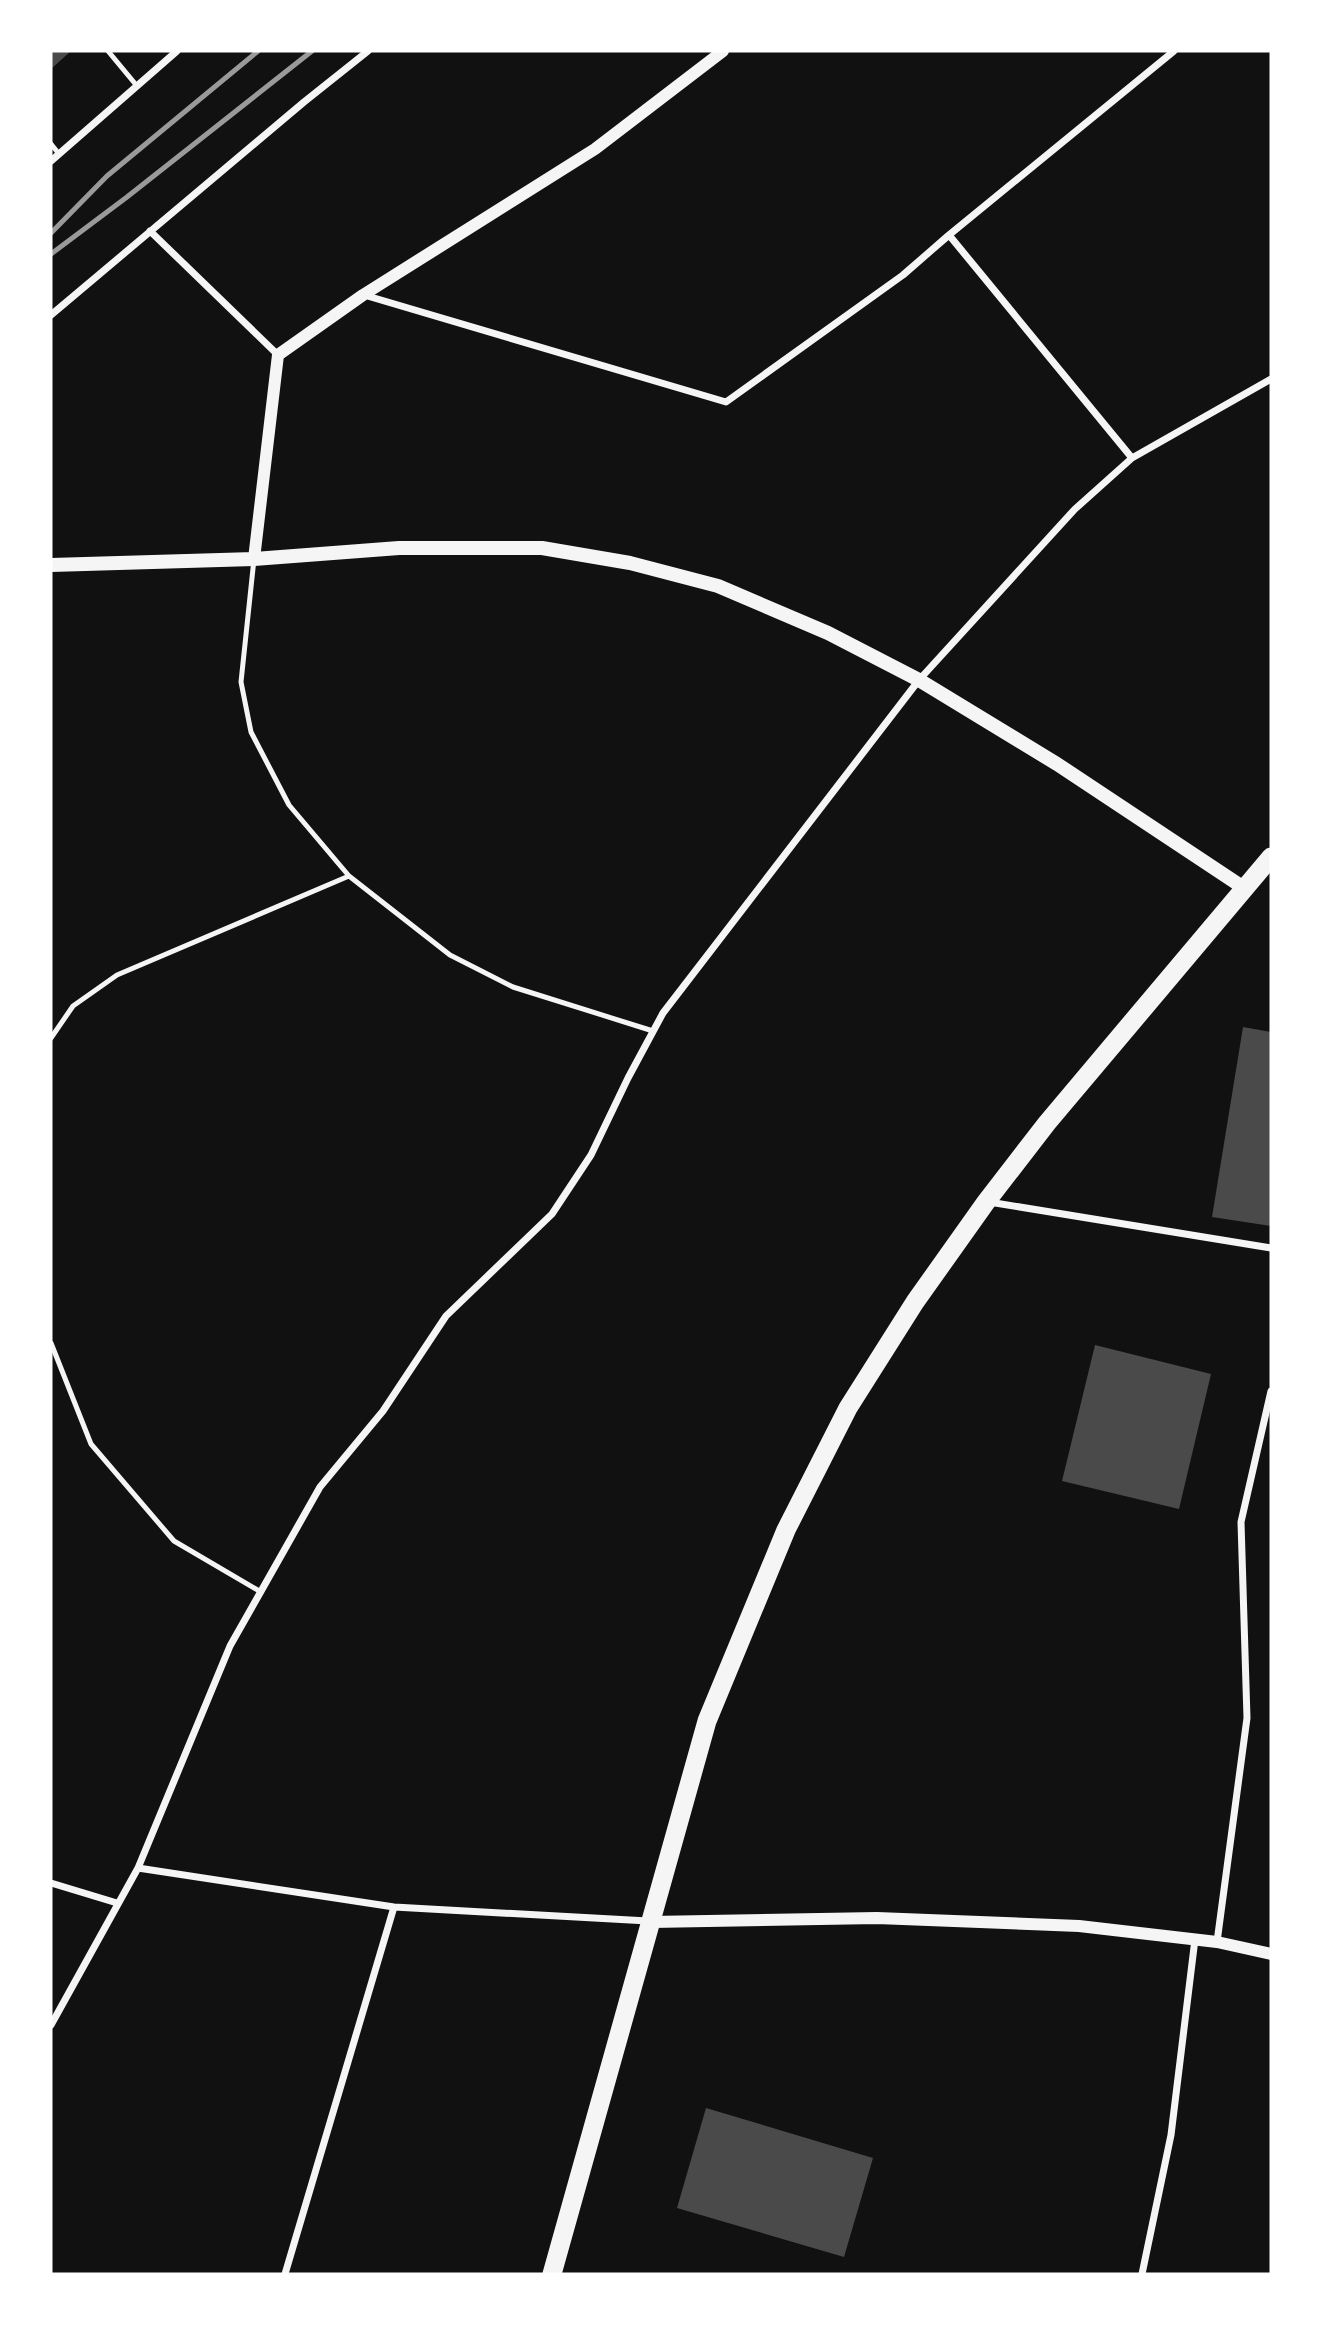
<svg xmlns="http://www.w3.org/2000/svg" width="1322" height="2325" font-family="Literata,serif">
<rect width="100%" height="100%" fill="#111"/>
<path fill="#4a4a4a" d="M51 51H71L51 69Z
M1243 1027 1271 1032V1226L1212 1217Z
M1095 1345 1211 1374 1179 1509 1062 1481Z
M706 2108 873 2158 844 2257 677 2208Z"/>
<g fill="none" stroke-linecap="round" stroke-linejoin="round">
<path stroke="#f5f5f5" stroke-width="5" d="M108 51 137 86
M51 144 59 154
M254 559 241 682 251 732 289 805 349 876 450 955 513 987 653 1031
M51 1038 73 1006 117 975 349 876
M51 1343 91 1444 174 1541 261 1592"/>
<path stroke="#f5f5f5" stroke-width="7" d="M51 161 177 51
M150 231 278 355
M949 235 1132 458
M364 295 726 402 903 275 949 235 1174 51
M51 315 304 102 368 51
M989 1202 1271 1248
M138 1868 394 1907 648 1921
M51 1883 117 1903
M1217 1942 1247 1718 1241 1522 1271 1391
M51 2025 138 1868 230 1646 320 1487 383 1411 446 1316 552 1214 591 1155 628 1078 663 1013 919 680 1075 509 1132 458 1271 379
M285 2274 394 1907
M1142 2274 1171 2135 1195 1939"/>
<path stroke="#f5f5f5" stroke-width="12" d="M254 559 278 355 363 295 595 149 723 51
M651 1922 877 1918 1079 1926 1217 1942 1271 1954"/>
<path stroke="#f5f5f5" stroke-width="14" d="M51 565 254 559 399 548H542L630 563 718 586 828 633 919 680 1057 764 1244 888"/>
<path stroke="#f5f5f5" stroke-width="19" d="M552 2274 707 1721 786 1530 848 1408 915 1302 986 1202 1047 1123 1271 857"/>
<path stroke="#9a9a9a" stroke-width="5" d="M51 233 107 176 258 51
M51 254 127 197 312 51"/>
</g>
<rect width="1322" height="2325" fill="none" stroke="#ffffff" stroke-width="105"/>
</svg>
